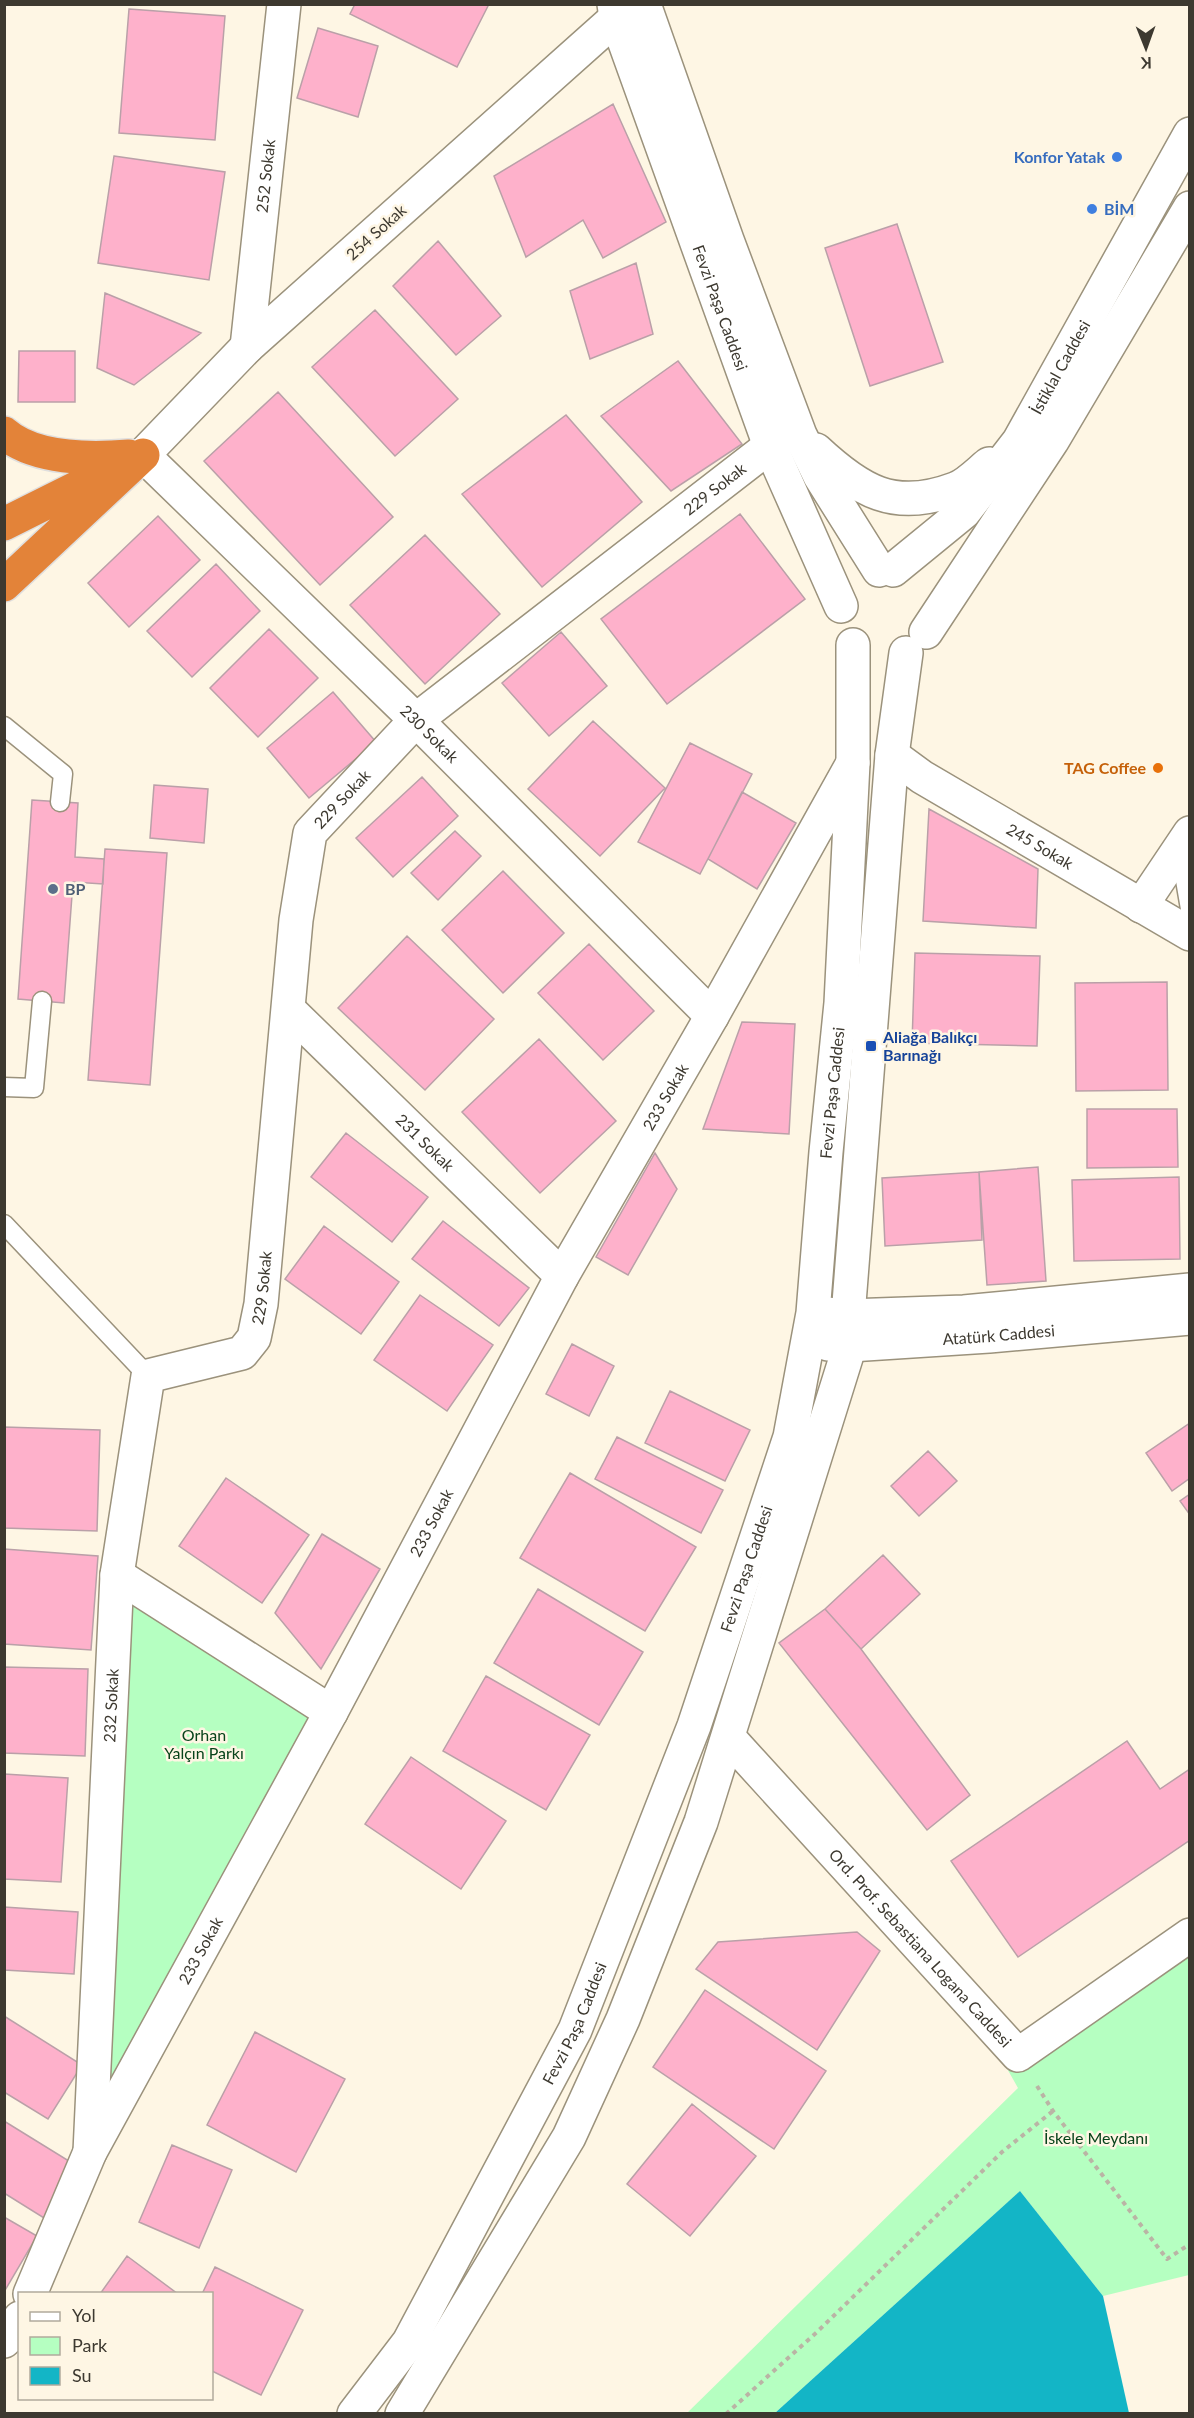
<svg xmlns="http://www.w3.org/2000/svg" width="1194" height="2418" font-family="Lato,sans-serif">
<rect width="100%" height="100%" fill="#fef6e4"/>
<path fill="#b5ffc1" d="M117 1575 331 1712 90 2152Z
M1189 1935V2275L1103 2296 1020 2191 775 2413 686 2414 1018 2088 1005 2065Z"/>
<path fill="#13b5c6" d="M1020 2191 1103 2296 1129 2413H775Z"/>
<path fill="#feb1cb" stroke="#baa0a8" stroke-width="1.5" d="M355 4H489L457 67 350 14Z
M129 9 225 16 215 140 119 133Z
M318 28 378 46 358 117 297 98Z
M613 104 666 222 603 258 583 220 526 257 494 176Z
M114 156 225 172 209 280 98 263Z
M897 224 943 362 870 386 825 248Z
M438 241 501 316 456 355 393 286Z
M636 263 653 334 590 359 570 291Z
M105 293 201 333 134 385 97 368Z
M375 310 458 399 395 456 312 367Z
M19 351H75V402H18Z
M678 361 742 444 671 491 601 416Z
M278 392 393 517 320 585 204 461Z
M566 415 642 502 542 587 462 494Z
M740 514 805 599 667 704 601 619Z
M158 516 200 560 129 627 88 583Z
M425 535 500 614 425 684 350 605Z
M216 564 260 611 192 677 147 631Z
M269 629 318 678 258 737 210 688Z
M561 632 607 686 549 736 502 683Z
M333 692 376 742 309 798 267 748Z
M593 721 665 788 600 856 528 789Z
M690 743 752 774 700 874 638 842Z
M422 777 458 816 393 877 356 838Z
M154 785 208 789 204 843 150 838Z
M742 792 796 823 757 889 708 859Z
M32 800 78 803 75 857 104 859 103 884 73 882 64 1003 18 999Z
M929 809 1038 869 1036 928 923 921Z
M455 831 481 856 438 900 411 873Z
M105 849 167 853 150 1085 88 1080Z
M503 871 564 933 503 993 442 930Z
M407 936 494 1019 425 1090 338 1008Z
M589 944 654 1011 603 1060 538 993Z
M915 953 1040 956 1037 1046 912 1043Z
M1167 982 1168 1090 1076 1091 1075 983Z
M742 1022 795 1024 789 1134 703 1129Z
M539 1039 616 1121 540 1193 462 1112Z
M1087 1109H1177L1178 1167 1087 1168Z
M346 1133 428 1197 392 1242 311 1177Z
M655 1153 677 1189 628 1275 596 1257Z
M1038 1167 1046 1281 987 1285 979 1172Z
M979 1172 982 1240 885 1246 882 1178Z
M1179 1177 1180 1259 1074 1261 1072 1180Z
M443 1221 529 1288 499 1326 412 1259Z
M324 1226 399 1282 361 1334 285 1279Z
M420 1295 493 1345 447 1411 374 1360Z
M572 1344 614 1366 589 1416 546 1394Z
M670 1391 750 1430 725 1481 645 1443Z
M1190 1423V1478L1172 1491 1146 1453Z
M4 1427 100 1430 97 1531 4 1528Z
M617 1437 723 1490 701 1533 595 1479Z
M928 1451 957 1481 919 1516 891 1486Z
M570 1473 696 1547 645 1631 520 1558Z
M226 1478 309 1535 262 1603 179 1546Z
M1190 1494V1515L1180 1501Z
M322 1534 380 1569 321 1669 275 1613Z
M4 1549 98 1556 91 1650 4 1644Z
M883 1555 920 1594 861 1649 825 1609Z
M538 1589 643 1652 599 1725 494 1663Z
M825 1609 861 1649 970 1795 927 1830 779 1643Z
M4 1667 88 1669 85 1756 4 1753Z
M486 1676 590 1735 546 1810 443 1751Z
M1127 1741 1160 1789 1190 1769V1840L1018 1957 951 1861Z
M411 1757 506 1821 461 1889 365 1824Z
M4 1774 68 1778 61 1882 4 1879Z
M4 1907 78 1912 74 1974 4 1970Z
M857 1932 880 1951 817 2050 696 1969 718 1942Z
M705 1990 826 2071 774 2149 653 2067Z
M4 2016 82 2065 48 2119 4 2092Z
M255 2032 345 2079 296 2172 207 2125Z
M692 2104 756 2156 690 2236 627 2184Z
M4 2121 77 2166 44 2218 4 2193Z
M172 2145 232 2170 199 2248 139 2222Z
M4 2217 37 2236 4 2292Z
M127 2256 178 2294H100Z
M215 2267 303 2310 261 2395 212 2371V2294H202Z"/>
<g fill="none" stroke-linecap="round" stroke-linejoin="round">
<defs>
<path id="lane" d="M4 726 63 774 60 802
M1190 871 1185 880 1190 909
M4 1087 34 1088 42 1001
M4 1224 148 1376"/>
<g id="street">
<path id="s1" d="M616 18 247 347 143 455 416 720 712 1016"/>
<path id="s2" d="M247 347 284 4"/>
<path id="s3" d="M892 755 922 777 1190 934"/>
<path d="M1141 906 1190 833"/>
<path id="s4" d="M289 1010 562 1276"/>
<path d="M117 1575 331 1712"/>
<path id="s5" d="M90 2152 117 1575 148 1376 242 1353 254 1338 261 1304 296 920 310 833 416 720 770 446"/>
<path id="s6" d="M30 2294 90 2152 331 1712 562 1276 712 1016 853 763"/>
<path d="M4 2341 15 2330 20 2318"/>
</g>
<g id="secondary">
<path id="s7" d="M614 4 616 18 770 446 841 606"/>
<path d="M644 4 727 240 800 435 820 476 879 570"/>
<path d="M816 450C860 491 894 512 955 489 967 485 979 472 989 464"/>
<path id="s8" d="M893 570 964 512 1019 441 1190 134"/>
<path d="M926 632 1052 441 1190 208"/>
<path d="M826 1314 848 1316 964 1312 1190 1290"/>
<path id="s9" d="M828 1344 850 1345 989 1336 1190 1318"/>
<path id="s10" d="M729 1738 1018 2055 1190 1935"/>
<path id="s11" d="M354 2414 409 2342 575 2030 694 1726 790 1437 813 1313 826 1152 841 1003 853 763V645"/>
<path d="M402 2414 569 2137 623 2019 701 1822 850 1345 848 1316 892 755 906 653"/>
</g>
<path id="highway" d="M4 433C35 460 91 459 129 456
M4 524 112 470
M4 585 143 455"/>
</defs>
<use href="#lane" stroke="#9b927c" stroke-width="21"/>
<use href="#street" stroke="#9b927c" stroke-width="36"/>
<use href="#secondary" stroke="#9b927c" stroke-width="36"/>
<use href="#highway" stroke="#e0dfde" stroke-width="36"/>
<path stroke="#bab4a5" stroke-width="4" stroke-dasharray="4.5 4.5" stroke-linecap="butt" d="M1037 2086 1053 2111 1167 2259 1190 2244
M726 2414 817 2332 1002 2152 1053 2111"/>
<use href="#lane" stroke="#fff" stroke-width="18"/>
<use href="#street" stroke="#fff" stroke-width="33"/>
<use href="#secondary" stroke="#fff" stroke-width="33"/>
<use href="#highway" stroke="#e38339" stroke-width="33"/>
</g>
<g fill="#3f7fe0" stroke="#fef6e4" stroke-width="2">
<circle cx="1117" cy="157" r="6"/>
<circle cx="1092" cy="209" r="6"/>
</g>
<circle fill="#e8710a" stroke="#fef6e4" stroke-width="2" cx="1158" cy="768" r="6"/>
<circle fill="#5c6f8a" stroke="#fef6e4" stroke-width="2" cx="53" cy="889" r="6"/>
<rect fill="#1a4fb4" stroke="#fef6e4" stroke-width="2" x="865" y="1040" width="12" height="12" rx="3"/>
<g text-anchor="middle" stroke-width="5" stroke-linejoin="round" paint-order="stroke">
<g font-size="16" font-weight="bold" fill="#366cbe" stroke="#fef6e4" text-anchor="end">
<text x="1105" y="163">Konfor Yatak</text>
<text x="1104" y="215" text-anchor="start">BİM</text>
</g>
<g font-size="16" fill="#3d3930" stroke="#fef6e4">
<text dy="6" stroke="none"><textPath href="#s2" startOffset="172">252 Sokak</textPath></text>
<text transform="translate(376 232) rotate(-42)" y="6">254 Sokak</text>
<text dy="6" stroke="none"><textPath href="#s7" startOffset="322">Fevzi Paşa Caddesi</textPath></text>
<text dy="6" stroke="none"><textPath href="#s8" startOffset="266">İstiklal Caddesi</textPath></text>
<text dy="6" stroke="none"><textPath href="#s5" startOffset="1936">229 Sokak</textPath></text>
<text dy="6" stroke="none"><textPath href="#s1" startOffset="1044">230 Sokak</textPath></text>
<text dy="6" stroke="none"><textPath href="#s5" startOffset="1450">229 Sokak</textPath></text>
<text dy="6" stroke="none"><textPath href="#s3" startOffset="174">245 Sokak</textPath></text>
<text dy="6" stroke="none"><textPath href="#s11" startOffset="1422">Fevzi Paşa Caddesi</textPath></text>
<text dy="6" stroke="none"><textPath href="#s6" startOffset="1356">233 Sokak</textPath></text>
<text dy="6" stroke="none"><textPath href="#s4" startOffset="190">231 Sokak</textPath></text>
<text dy="6" stroke="none"><textPath href="#s5" startOffset="946">229 Sokak</textPath></text>
<text dy="6" stroke="none"><textPath href="#s9" startOffset="171">Atatürk Caddesi</textPath></text>
<text dy="6" stroke="none"><textPath href="#s6" startOffset="870">233 Sokak</textPath></text>
<text dy="6" stroke="none"><textPath href="#s11" startOffset="936">Fevzi Paşa Caddesi</textPath></text>
<text dy="6" stroke="none"><textPath href="#s5" startOffset="447">232 Sokak</textPath></text>
<text dy="6" stroke="none"><textPath href="#s10" startOffset="284">Ord. Prof. Sebastiana Logana Caddesi</textPath></text>
<text dy="6" stroke="none"><textPath href="#s6" startOffset="384">233 Sokak</textPath></text>
<text dy="6" stroke="none"><textPath href="#s11" startOffset="450">Fevzi Paşa Caddesi</textPath></text>
</g>
<g font-size="16" font-weight="bold" fill="#c56008" stroke="#fef6e4" text-anchor="end">
<text x="1146" y="774">TAG Coffee</text>
</g>
<g font-size="16" font-weight="bold" fill="#4e5e75" stroke="#fef6e4" text-anchor="start">
<text x="65" y="895">BP</text>
</g>
<g font-size="16" font-weight="bold" fill="#164399" stroke="#fef6e4" text-anchor="start">
<text x="883" y="1043">Aliağa Balıkçı<tspan x="883" dy="18">Barınağı</tspan></text>
</g>
<g font-size="16" fill="#07431a" stroke="#fef6e4">
<text x="204" y="1741">Orhan<tspan x="204" dy="18">Yalçın Parkı</tspan></text>
<text x="1096" y="2144">İskele Meydanı</text>
</g>
</g>
<rect width="1194" height="2418" fill="none" stroke="#3d3930" stroke-width="12"/>
<rect x="18" y="2292" width="195" height="108" fill="#fef6e4" stroke="#b1aa9c" stroke-width="1.5"/>
<rect x="30" y="2312" width="30" height="9" fill="#ffffff" stroke="#b1aa9c" stroke-width="1.5"/>
<text x="72" y="2322" font-size="18" fill="#3d3930">Yol</text>
<rect x="30" y="2337" width="30" height="18" fill="#b5ffc1" stroke="#b1aa9c" stroke-width="1.5"/>
<text x="72" y="2352" font-size="18" fill="#3d3930">Park</text>
<rect x="30" y="2367" width="30" height="18" fill="#13b5c6" stroke="#b1aa9c" stroke-width="1.5"/>
<text x="72" y="2382" font-size="18" fill="#3d3930">Su</text>
<g transform="translate(1146 48) rotate(179)" stroke="#fef6e4" stroke-width="4.5" paint-order="stroke">
<path d="M0-4.5L10 22L0 15L-10 22Z" fill="#3d3930"/>
<text y="-9" font-size="16" font-weight="bold" text-anchor="middle" fill="#3d3930">K</text>
</g>
</svg>
